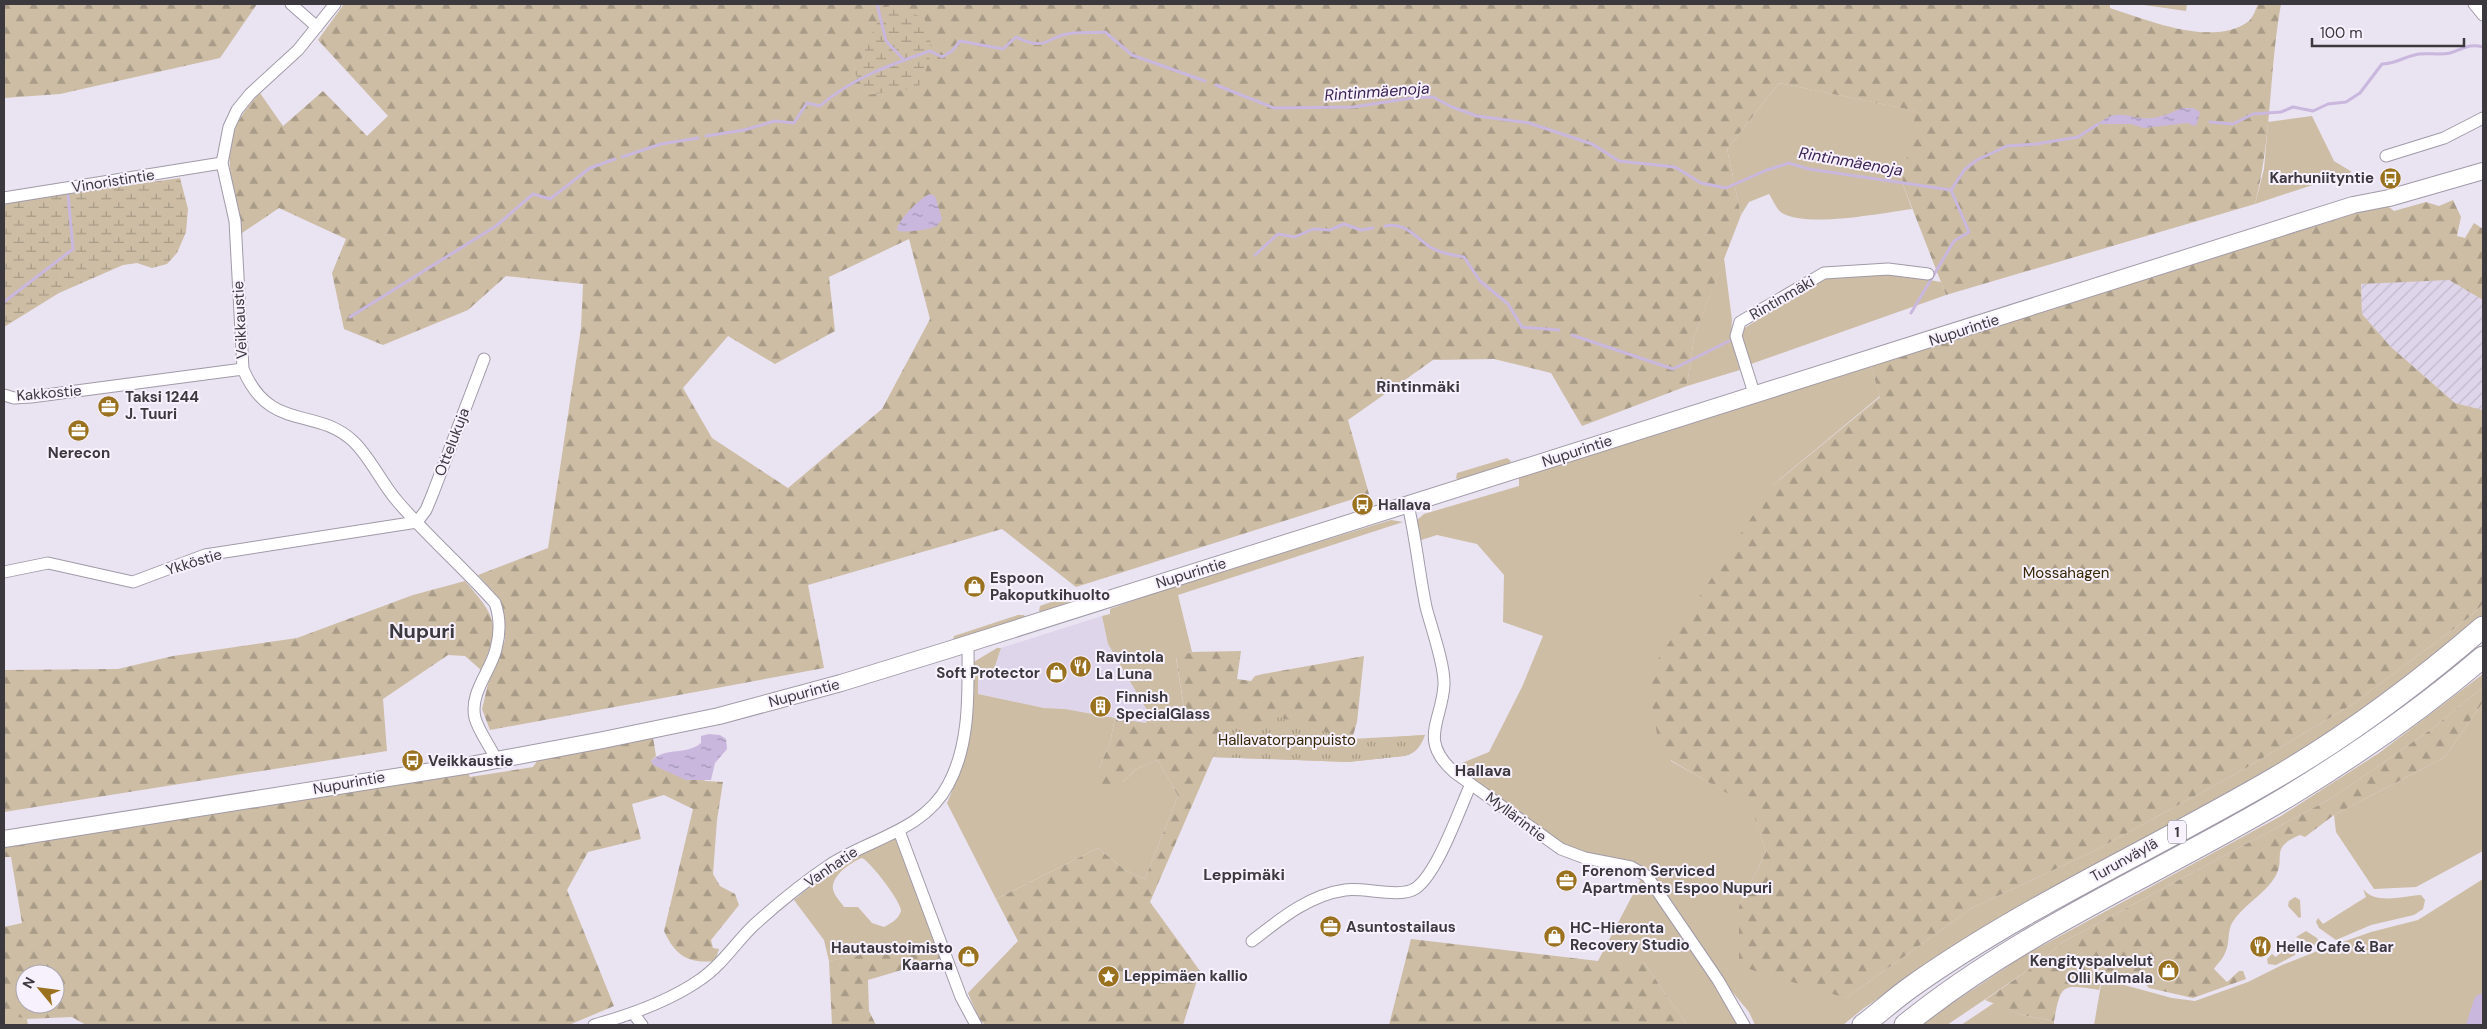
<svg xmlns="http://www.w3.org/2000/svg" width="2487" height="1029" font-family="'DM Sans',sans-serif">
<defs>
<pattern id="industrial-furrows" width="10" height="10" patternUnits="userSpaceOnUse" patternTransform="scale(1.25)"><rect width="10" height="10" fill="#dfd5eb"/><path d="M-1 1l2-2M0 10L10 0M9 11l2-2" fill="none" stroke="#c0b8cb"/></pattern>
<pattern id="forest-firs" width="22" height="20" patternUnits="userSpaceOnUse" patternTransform="scale(1.25)"><rect width="22" height="20" fill="#cdbda4"/><path d="M5 1l3.5 6h-7zM16 11l3.5 6h-7z" fill="#a89b87"/></pattern>
<pattern id="wetland-marsh" width="20" height="14" patternUnits="userSpaceOnUse" patternTransform="scale(1.25)"><rect width="20" height="14" fill="#cdbda4"/><path d="M1 5h8M5 5V1M11 12h8M15 12V8" fill="none" stroke="#a89b87"/></pattern>
<pattern id="park-tufts" width="24" height="20" patternUnits="userSpaceOnUse" patternTransform="scale(1.25)"><rect width="24" height="20" fill="#cdbda4"/><path d="M3 7l-1-3M5 7V3M7 7l1-3M15 17l-1-3M17 17v-4M19 17l1-3" fill="none" stroke="#a89b87"/></pattern>
<pattern id="water-ripples" width="26" height="14" patternUnits="userSpaceOnUse" patternTransform="scale(1.25)"><rect width="26" height="14" fill="#c9b7de"/><path d="M2 4q2-2 4 0t4 0M15 11q2-2 4 0t4 0" fill="none" stroke="#a496b5"/></pattern>
</defs>
<rect width="100%" height="100%" fill="#eae3f2"/>
<path fill="#dfd5eb" d="M1102 616 1108 644 1148 712 1146 723 1065 709 1044 708 978 694V679L993 672 1001 648Z"/>
<path fill="url(#industrial-furrows)" d="M2405 280H2449L2483 300V410L2455 403 2391 347 2362 314 2361 284Z"/>
<path fill="#cdbda4" fill-rule="evenodd" d="M2137 4H2187L2186 11Z
M1779 83 1917 111 1902 182 1912 209C1882 213 1808 228 1782 213 1777 210 1773 200 1769 194L1749 202 1741 215 1727 149Z
M2312 116 2334 161 2352 172 2255 204 2264 169 2268 122Z
M1724 258 1732 320 1731 335 1740 370 1687 386 1694 337Z
M1890 273 1941 282 1946 295 1751 364 1742 344 1743 329 1826 277Z
M1871 366 1880 396 1773 485 1671 761 1751 806 1766 852 1739 906 1846 998 1972 908 2096 850 2246 768 2353 704 2472 615 2483 604V615L2458 638 2330 733 2255 781 1998 918 1864 1008 1843 1025H1755L1749 1012 1729 988 1659 882C1633 860 1594 860 1563 846L1458 772 1462 763 1489 752 1522 687 1543 636 1503 622 1504 575 1477 544 1437 535 1418 541 1417 520 1424 514 1519 486V477Z
M1507 458 1511 461 1509 466 1459 480 1456 478 1457 473Z
M1391 520 1403 522 1178 595 1192 652 1176 658 1186 721 1146 723 1148 712 1108 644 1102 616 1110 614V609L1174 586Z
M1071 595 1073 598 1071 601 1043 613 1039 611 1040 606Z
M1018 615H1024L1026 618 953 640 954 636Z
M997 648H1001L993 672 978 679V694L1044 708 1065 709 1115 718 1110 743 1099 768 1123 782 1136 769 1158 760 1178 796 1145 879 1125 870 1098 848 996 899 947 803C968 758 970 711 972 663Z
M2483 674V687L2433 728 2332 798 2063 942 2036 965 1947 1025H1919L2025 955 2281 816 2379 753Z
M2483 702V851L2416 887 2374 889 2336 832 2334 815 2445 757Z
M895 839 900 842 936 940 829 961 824 940 794 900C824 876 856 846 895 839ZM862 858C870 861 902 903 901 911 899 919 890 924 884 927L872 923 858 907H844C841 902 834 896 833 889 831 876 851 862 862 858Z
M1641 879 1654 890 1716 987 1738 1025H1687L1643 961H1598Z
M2483 879V1025H2094L2102 979 2172 998 2195 1001 2248 982 2282 965 2320 950 2371 932 2418 920Z
M2363 889C2375 905 2403 896 2421 895L2425 900 2423 909 2414 915 2371 925 2336 940 2319 928 2316 922 2318 918 2323 924 2366 897Z
M2295 897 2300 900 2301 917 2299 918 2288 906 2289 901Z
M2306 931 2317 938 2320 944 2317 946 2296 937Z
M2293 941 2297 945 2295 955 2276 965 2268 964 2267 959 2272 954 2276 957Z
M1994 1003 2022 1015 2054 1021V1025H1961Z
M4 1013 27 1019 28 1025H4Z"/>
<path fill="url(#forest-firs)" fill-rule="evenodd" d="M4 4H257L220 58 60 94 4 98Z
M344 4H2110V8C2147 20 2214 48 2249 21 2253 17 2256 9 2258 4H2281C2269 70 2272 139 2255 204L1946 295 1902 182 1916 111 1779 83 1727 149 1741 215 1694 337 1687 386 1582 426 1551 373 1494 359 1433 360 1348 420 1369 494 1076 587 1002 529 808 585 824 668 490 730 482 709 488 684 505 640 504 614 499 598 478 575 548 548 581 328 583 284 506 276 468 310 383 345 344 329 332 273 346 239 279 208 242 233C231 175 214 140 260 93L283 126 323 91 367 136 388 116 318 40ZM909 239 930 319 882 409 788 488 712 438 683 388 728 336 775 364 835 331 829 277Z
M2453 200 2461 217 2457 236 2465 238 2474 223 2483 229V300L2449 280 2361 284 2362 314 2391 347 2455 403 2483 410V604L2472 615 2353 704 2246 768 2096 850 1972 908 1846 998 1739 966V906L1766 852 1751 807 1672 761 1658 739 1647 676 1773 485 1880 397 1871 366 2385 204 2394 211 2426 202 2439 206Z
M465 581C497 618 501 625 481 670L465 656 448 655 383 699 387 751 4 812V670L118 669 173 656 297 638 413 595Z
M1241 651 1237 679 1251 681 1255 676 1263 674 1364 656 1357 722 1352 739 1425 735C1420 746 1417 753 1404 756L1348 762 1213 757 1150 902 1200 971 1183 1025H985L979 1019 968 993 1018 941 996 899 1098 848 1125 870 1145 879 1178 796 1158 760 1136 769 1123 782 1102 787 1099 768 1110 743 1115 718 1146 723 1186 720 1176 657 1192 652Z
M2483 687V702L2445 757 2334 815 2305 837 2300 835C2268 848 2287 857 2275 877 2264 895 2243 905 2232 923 2227 932 2230 944 2225 953 2223 959 2217 964 2214 969L2227 982 2239 971H2243L2246 979 2193 998 2149 988 2141 979 2132 974 2124 975 2120 984 2102 979 2099 990C2061 984 2061 984 2054 1021L2022 1015 1985 1000 2036 965 2063 942 2332 798 2433 728Z
M653 737 656 756 651 761 706 781 723 782 717 820 713 874 720 886 735 894 739 905 711 940 713 948 719 949 715 961C688 964 675 955 664 931L693 809 664 795 632 804 641 839 588 852 567 890 614 1006 569 1025H86L72 1017 27 1019 4 1014V927L22 923 11 857H4V847L468 773 470 777 533 767 537 761ZM25 974H55V1004H25Z
M1411 939 1598 961H1643L1687 1025H1389Z
M936 940 942 958 868 980 869 1011 876 1025H832L829 961Z"/>
<path fill="url(#wetland-marsh)" d="M895 6 924 18C936 48 931 60 918 88L867 95 855 73 878 20 880 7Z
M180 178 188 209 186 232 177 253 167 264 152 268 137 263 123 265 59 293 4 327V203Z"/>
<path fill="url(#park-tufts)" d="M1273 715 1351 740 1425 735C1420 746 1417 753 1404 756L1348 762 1213 757 1234 722 1275 724Z"/>
<path fill="url(#water-ripples)" d="M2182 108H2193L2200 112 2197 124 2195 126 2187 123 2144 128 2131 124H2098C2118 106 2129 120 2151 118 2162 117 2173 112 2182 108Z
M930 194 935 196 942 219 937 226C932 229 903 234 897 230 897 221 921 197 930 194Z
M709 734 720 735 726 739 727 749 715 763 711 780H686L653 765 651 761C666 746 685 756 701 743V736Z"/>
<g fill="none" stroke-linecap="round" stroke-linejoin="round">
<path stroke="#c9b7de" stroke-width="3" d="M877 4 886 41 904 60
M1216 85 1274 108 1353 107 1412 98 1433 97 1452 107 1477 116 1529 123 1592 144 1619 161 1675 167 1701 183 1726 188 1767 170 1789 163 1809 169 1951 190
M2210 122 2233 124 2253 114 2281 112 2293 107 2313 111 2328 104 2346 102 2360 93 2382 64C2396 64 2405 56 2419 54 2429 53 2440 55 2450 53 2463 49 2469 43 2483 47
M706 136 744 130 775 121 794 123 807 103 820 106C850 79 892 64 930 51L942 57 952 51 960 41 1003 49 1016 37C1050 53 1045 35 1074 33 1085 32 1095 33 1105 32L1132 55 1205 81
M622 157 661 144 698 138
M1951 190 1965 169 1977 160 2007 146 2036 144 2078 137 2098 124
M1385 226C1406 222 1415 237 1430 247 1440 253 1452 255 1464 257L1480 281 1508 304 1522 327 1559 330
M1255 255 1278 234 1295 237 1313 229 1330 230 1344 224 1361 230 1373 228
M4 302 73 249 68 194
M1911 313 1954 241 1969 232 1951 190
M350 317 496 226 533 194 550 199 590 168 615 159
M1572 335 1673 369 1729 341"/>
<path stroke="#c9b7de" stroke-width="19" d="M2476 1025 2483 1003"/>
<defs>
<path id="street" d="M291 4 317 27
M335 4 298 50 250 94 237 110 229 127 222 163 235 221 243 369C270 433 315 406 353 441 371 458 381 483 398 502 428 537 464 568 495 603 500 617 500 634 496 649 491 671 469 693 475 718 479 732 490 746 496 759
M2474 4 2483 15
M2386 156 2444 138 2483 118
M4 198 222 163
M1754 393 1736 336 1740 322 1824 273 1888 269 1928 274
M4 395 14 398 31 397 243 369
M1408 505C1416 539 1419 573 1426 607 1431 627 1445 665 1444 685 1442 721 1418 740 1454 772L1561 849 1585 858 1631 867 1647 876 1718 980 1744 1025
M4 572 48 563 133 582 205 555 417 522 426 510 433 493 484 359
M899 831 961 997 976 1025
M1252 941C1280 919 1309 895 1345 890 1364 887 1401 899 1416 888 1438 872 1459 810 1471 784
M633 1013 642 1025
M594 1025C630 1015 670 1001 701 979 722 965 736 942 754 925 777 904 803 883 828 866 868 839 924 831 948 785 971 743 968 690 968 644"/>
<path id="secondary" d="M4 839 470 765 603 740 719 716 841 683 948 650 2353 205 2389 198 2483 171"/>
<path id="highway" d="M1863 1025C1879 1013 1894 999 1911 987 2025 906 2154 849 2275 778 2349 735 2418 683 2483 627
M1905 1025C2020 931 2160 873 2287 797 2356 755 2422 709 2483 657"/>
</defs>
<use href="#street" stroke="#a19aa8" stroke-width="13"/>
<use href="#secondary" stroke="#a19aa8" stroke-width="18"/>
<use href="#highway" stroke="#a19aa8" stroke-width="23"/>
<use href="#street" stroke="#fff" stroke-width="11"/>
<use href="#secondary" stroke="#fff" stroke-width="16"/>
<use href="#highway" stroke="#fff" stroke-width="21"/>
</g>
<defs>
<symbol id="bus-disc" viewBox="-11 -11 22 22"><circle r="9.5" fill="#9a711e" stroke="#f6f1fd"/><path d="M-5-6H5V4H4V6H2V4H-2V6H-4V4H-5ZM-3.5-4V0h7V-4ZM-3.5 1.2v1.5H-2V1.2ZM2 1.2v1.5H3.5V1.2Z" fill="#fff"/></symbol>
<symbol id="office-disc" viewBox="-11 -11 22 22"><circle r="9.5" fill="#9a711e" stroke="#f6f1fd"/><path d="M-6-3h4V-5.5h4V-3h4V5H-6ZM-1-4.5V-3h2v-1.5ZM-6 0V1H6V0Z" fill="#fff"/></symbol>
<symbol id="shop-disc" viewBox="-11 -11 22 22"><circle r="9.5" fill="#9a711e" stroke="#f6f1fd"/><path d="M-5-2.5h2.3a2.7 3.5 0 0 1 5.4 0H5L5.5 6h-11ZM-1.5-2.5h3a1.5 2.3 0 0 0-3 0Z" fill="#fff"/></symbol>
<symbol id="restaurant-disc" viewBox="-11 -11 22 22"><circle r="9.5" fill="#9a711e" stroke="#f6f1fd"/><path d="M-5-6h1v4h1v-4h1v4h1v-4h1v5L-1.5 .5V6h-2V.5L-5-1ZM5-6V6H3V1.5H1.5Q1.5-4 5-6Z" fill="#fff"/></symbol>
<symbol id="building-disc" viewBox="-11 -11 22 22"><circle r="9.5" fill="#9a711e" stroke="#f6f1fd"/><path d="M-4-6H4V6H1V3H-1V6H-4ZM-2.5-4.3h1.7v1.8h-1.7ZM.8-4.3h1.7v1.8H.8ZM-2.5-1h1.7V.8h-1.7ZM.8-1h1.7V.8H.8Z" fill="#fff"/></symbol>
<symbol id="sight-disc" viewBox="-11 -11 22 22"><circle r="9.5" fill="#9a711e" stroke="#f6f1fd"/><path d="M0-6L1.8-2.2L6-1.7L2.9 1.2L3.7 5.4L0 3.3L-3.7 5.4L-2.9 1.2L-6-1.7L-1.8-2.2Z" fill="#fff"/></symbol>
</defs>
<g fill-rule="evenodd">
<use href="#bus-disc" x="2378" y="166" width="25" height="25"/>
<use href="#office-disc" x="96" y="394" width="25" height="25"/>
<use href="#office-disc" x="66" y="418" width="25" height="25"/>
<use href="#bus-disc" x="1350" y="492" width="25" height="25"/>
<use href="#shop-disc" x="962" y="574" width="25" height="25"/>
<use href="#restaurant-disc" x="1068" y="654" width="25" height="25"/>
<use href="#shop-disc" x="1044" y="660" width="25" height="25"/>
<use href="#building-disc" x="1088" y="694" width="25" height="25"/>
<use href="#bus-disc" x="400" y="748" width="25" height="25"/>
<use href="#office-disc" x="1554" y="868" width="25" height="25"/>
<use href="#office-disc" x="1318" y="914" width="25" height="25"/>
<use href="#shop-disc" x="1542" y="924" width="25" height="25"/>
<use href="#restaurant-disc" x="2248" y="934" width="25" height="25"/>
<use href="#shop-disc" x="956" y="944" width="25" height="25"/>
<use href="#shop-disc" x="2156" y="958" width="25" height="25"/>
<use href="#sight-disc" x="1096" y="964" width="25" height="25"/>
</g>
<g text-anchor="middle" stroke-width="4" stroke-linejoin="round" paint-order="stroke">
<rect fill="#f6f1fd" stroke="#737077" stroke-width="1" x="2168" y="820.5" width="18" height="23" rx="4"/>
<g font-size="14" font-weight="bold" fill="#3b383e">
<text x="2177" y="837">1</text>
</g>
<g font-size="15" font-weight="bold" fill="#3b383e" stroke="#f6f1fd" text-anchor="start">
<text x="2374" y="183" text-anchor="end">Karhuniityntie</text>
<text x="125" y="402">Taksi 1244<tspan x="125" dy="17">J. Tuuri</tspan></text>
<text x="79" y="458" text-anchor="middle">Nerecon</text>
<text x="1378" y="510">Hallava</text>
<text x="990" y="583">Espoon<tspan x="990" dy="17">Pakoputkihuolto</tspan></text>
<text x="1096" y="662">Ravintola<tspan x="1096" dy="17">La Luna</tspan></text>
<text x="1040" y="678" text-anchor="end">Soft Protector</text>
<text x="1116" y="702">Finnish<tspan x="1116" dy="17">SpecialGlass</tspan></text>
<text x="428" y="766">Veikkaustie</text>
<text x="1582" y="876">Forenom Serviced<tspan x="1582" dy="17">Apartments Espoo Nupuri</tspan></text>
<text x="1346" y="932">Asuntostailaus</text>
<text x="1570" y="933">HC-Hieronta<tspan x="1570" dy="17">Recovery Studio</tspan></text>
<text x="2276" y="952">Helle Cafe &amp; Bar</text>
<text x="953" y="953" text-anchor="end">Hautaustoimisto<tspan x="953" dy="17">Kaarna</tspan></text>
<text x="2153" y="966" text-anchor="end">Kengityspalvelut<tspan x="2153" dy="17">Olli Kulmala</tspan></text>
<text x="1124" y="981">Leppimäen kallio</text>
</g>
<g font-size="15" fill="#3b383e" stroke="#f6f1fd">
<text transform="translate(113 181) rotate(-9)" y="5">Vinoristintie</text>
<text transform="translate(1782 298) rotate(-30)" y="5">Rintinmäki</text>
<text transform="translate(240 320) rotate(-93)" y="5">Veikkaustie</text>
<text transform="translate(1964 330) rotate(-18)" y="5">Nupurintie</text>
<text transform="translate(49 393) rotate(-5)" y="5">Kakkostie</text>
<text transform="translate(452 442) rotate(-69)" y="5">Ottelukuja</text>
<text transform="translate(1577 451) rotate(-18)" y="5">Nupurintie</text>
<text transform="translate(194 562) rotate(-17)" y="5">Ykköstie</text>
<text transform="translate(1191 573) rotate(-17)" y="5">Nupurintie</text>
<text transform="translate(804 693) rotate(-15)" y="5">Nupurintie</text>
<text transform="translate(349 783) rotate(-10)" y="5">Nupurintie</text>
<text transform="translate(1516 817) rotate(37)" y="5">Myllärintie</text>
<text transform="translate(2124 860) rotate(-29)" y="5">Turunväylä</text>
<text transform="translate(831 867) rotate(-34)" y="5">Vanhatie</text>
</g>
<g font-size="15" fill="#372706" stroke="#f6f1fd">
<text x="2066" y="578">Mossahagen</text>
<text x="1287" y="745">Hallavatorpanpuisto</text>
</g>
<g font-size="16" font-style="italic" fill="#3d2454" stroke="#f6f1fd">
<text transform="translate(1377 91) rotate(-4)" y="6">Rintinmäenoja</text>
<text transform="translate(1851 161) rotate(10)" y="6">Rintinmäenoja</text>
</g>
<g font-size="16" font-weight="bold" fill="#3b383e" stroke="#f6f1fd">
<text x="1418" y="392">Rintinmäki</text>
<text x="1483" y="776">Hallava</text>
<text x="1244" y="880">Leppimäki</text>
</g>
<g font-size="20" font-weight="bold" fill="#3b383e" stroke="#f6f1fd">
<text x="422" y="638">Nupuri</text>
</g>
</g>
<rect width="2487" height="1029" fill="none" stroke="#3b383e" stroke-width="10"/>
<g transform="translate(40 989) rotate(299)"><circle r="24" fill="#f6f1fd" stroke="#aba7b1"/>
<path d="M0-4L9 19L0 12L-9 19Z" fill="#9a711e"/>
<text y="-8" font-size="14" font-weight="bold" text-anchor="middle" fill="#3b383e">N</text>
</g>
<path d="M2312 38v8h152v-8" fill="none" stroke="#3b383e" stroke-width="2.5"/>
<text x="2320" y="38" font-size="15" fill="#3b383e" stroke="#f6f1fd" stroke-width="4" paint-order="stroke">100 m</text>
</svg>
